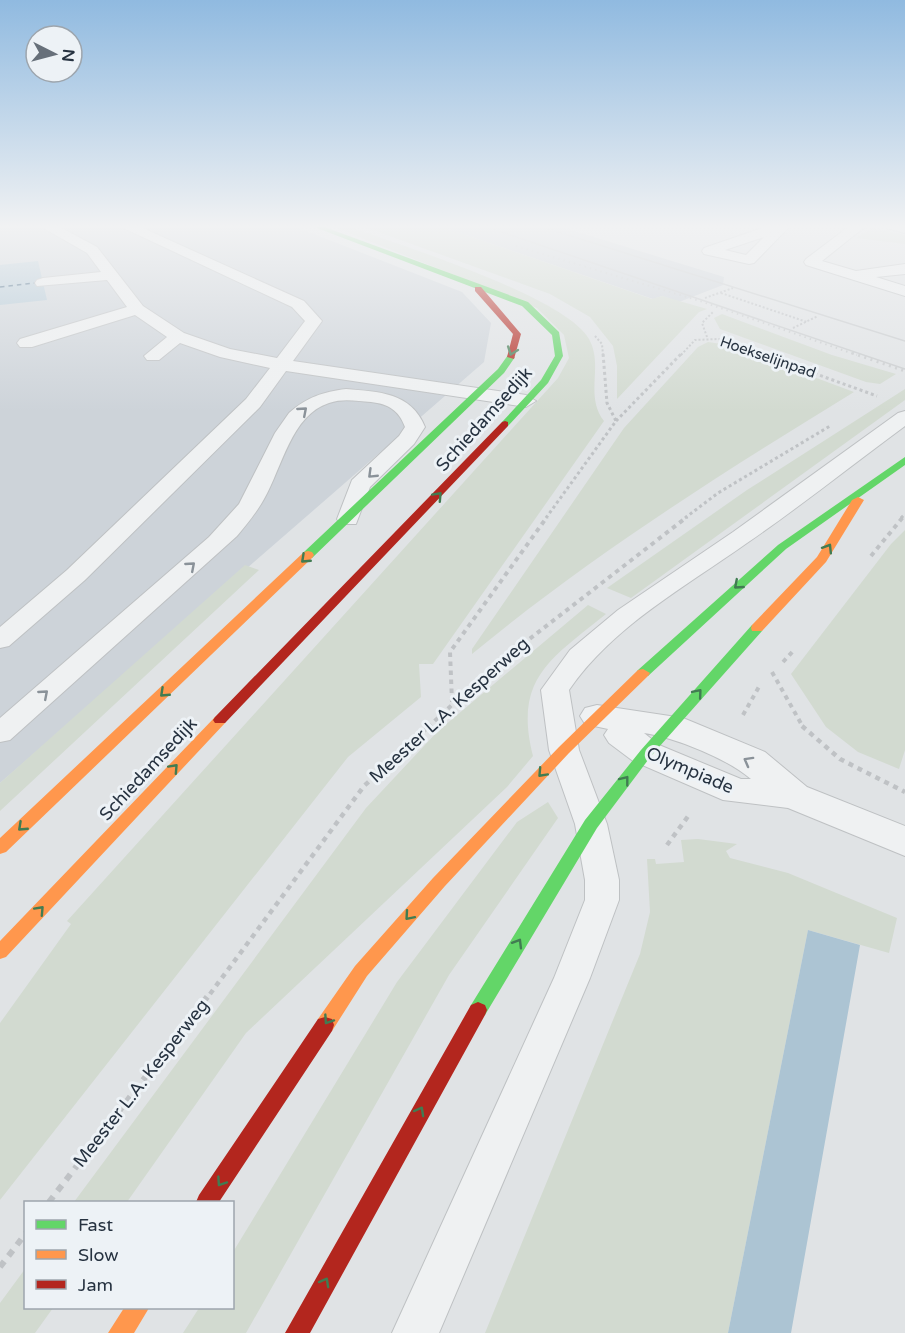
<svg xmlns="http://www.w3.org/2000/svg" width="905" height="1333" font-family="'Varela Round',sans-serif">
<rect width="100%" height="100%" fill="#e0e3e5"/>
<path fill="#cdd3d9" d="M0 225H291L462 292 491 323 484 362 0 783Z
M437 225H555L724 277 723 285 679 302 662 296 653 299Z"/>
<path fill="#d2dad0" d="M329 225H345C396 244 565 296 589 339 604 366 584 395 604 421L433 664H419L421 697 348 757 0 1200V1023L71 924 67 921 558 378 569 358 564 335 537 308Z
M359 225H437L652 299 662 296 707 309 699 312 617 399V366L613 346 590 317 550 294Z
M872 228 905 235V244L856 238Z
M722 314 832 355 896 374 880 384 866 382 720 329 714 318Z
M708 342 728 345 854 392C722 473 592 555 472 654V649L624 428 698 347Z
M905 389V400L631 598 607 588 747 490Z
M905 530V750L899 769 858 752 826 727 791 674 891 544Z
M245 565 259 570 0 811V783Z
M588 605 606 614C552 658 513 678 533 756L507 787 246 1033 127 1202H74L366 808 438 731Z
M548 802 558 818 449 975 246 1333H183L199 1308H232L233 1252 397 982 517 822Z
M698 839 737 844 726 851 730 858 788 873 897 918 889 953 808 930 728 1333H485L640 954 650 912 647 859H655L656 864 684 862 681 840Z
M25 1269 26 1308H53L35 1333H0V1303Z"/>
<path fill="#acc4d3" d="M38 261 47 300 0 305V265Z
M808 930 860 945 791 1333H728Z"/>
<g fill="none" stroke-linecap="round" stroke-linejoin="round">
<path stroke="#2e5676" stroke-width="1.5" stroke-dasharray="4.5 4" stroke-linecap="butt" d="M0 287 35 283"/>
<defs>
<path id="lane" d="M38 225H56L97 247 143 306 184 333 230 349 277 358 305 321 292 307 117 225H136L304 301 322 321 293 361 526 395 536 401 526 407 286 371 260 407 85 580 9 646 0 648V627L67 570 246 399 270 368 220 357 180 343 159 360H147L144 356 167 337 135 315 32 347H20L17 343 20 339 127 307 107 280 37 286 35 283 37 280 43 278 101 272 87 253Z
M771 225H791L754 263 749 264 704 254 702 251 704 248ZM764 237 746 255 725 250Z
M851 225H867L822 261 856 271 905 264V274L876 277 905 286V296L806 265 804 262 806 259Z
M884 225H905V233L886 228Z
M346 389C379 392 411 392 425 427L414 444 370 487 356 524H340L337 519 352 480 399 436 405 427C399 410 388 404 371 402 357 401 343 398 329 403 291 415 282 468 264 499 257 512 247 524 237 536L10 740 0 742V718L209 537 239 504 275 433 289 413C307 397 323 392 346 389Z
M905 411V426C852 465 801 506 747 543 685 587 613 626 569 690L579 750 607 824 619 880V900L590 978 439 1333H392L554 978 585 900V880L575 824 549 750 541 690 570 650 618 610 733 532 898 413Z"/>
<path id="street" d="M597 705 683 718 765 752 807 787 905 826V856L788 808 723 800 633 761 609 743 604 735 608 729 585 724 580 716 585 708ZM644 733C676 738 726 758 751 779H741L659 745Z"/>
</defs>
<use href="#lane" stroke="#bec1c3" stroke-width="2"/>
<use href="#street" stroke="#bec1c3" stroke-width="2"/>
<path stroke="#bfc2c5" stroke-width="2" stroke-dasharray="2 2" stroke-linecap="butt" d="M721 293 807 322
M705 298 733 288
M793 328 818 316
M595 336 602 344 603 355
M707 337 702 323 713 312
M681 355 695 340 719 339 762 355"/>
<path stroke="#bfc2c5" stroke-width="3" stroke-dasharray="3 3" stroke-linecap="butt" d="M758 353 877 396
M616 421 682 353
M546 518 616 421 607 403 603 353
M685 518 718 493 830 426
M901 518 905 514"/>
<path stroke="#bfc2c5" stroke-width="4" stroke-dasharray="4.5 4.5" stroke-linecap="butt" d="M871 556 903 517
M783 662 794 650
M772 672 803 727
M452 702 450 652 547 517
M743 715 760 685
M428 727 492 668 687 517"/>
<path stroke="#bfc2c5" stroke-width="4.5" stroke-dasharray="5 5" stroke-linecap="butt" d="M802 726 840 759 905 792
M667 845 689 815
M210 994 364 786 429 726"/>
<path stroke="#bfc2c5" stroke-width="6" stroke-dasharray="7 7" stroke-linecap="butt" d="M49 1202 211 992
M0 1267 26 1233"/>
<use href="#lane" fill="#eff1f2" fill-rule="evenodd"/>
<use href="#street" fill="#eff1f2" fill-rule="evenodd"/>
<path fill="#63d668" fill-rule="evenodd" d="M309 225H319L528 302 559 332 563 356 548 383 508 426H502V422L541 380 555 356 552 335 522 306Z
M508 355 515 357 504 373 312 558H304L302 555 304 552 498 369Z
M905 457V465L786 549 648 676H638L636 673 638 670 778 545Z
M757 624 762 625 763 628 762 631 651 756 597 828 485 1015 478 1018 471 1015 469 1010 471 1005 585 820 641 750 752 625Z"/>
<path fill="#ff974d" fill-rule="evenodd" d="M858 497 864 500 826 562 762 631H752L751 628 752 625 817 557 852 500Z
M308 551 312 552 314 555 312 558 6 852 0 854V838L304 552Z
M643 669 650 673 648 676 569 753 445 886 367 976 332 1031 325 1033 318 1031 316 1025 318 1019 355 966 433 878 559 747 638 670Z
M220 715 227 720 225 723 6 957 0 959V941L215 717Z
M124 1308H149L134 1333H108Z"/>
<path fill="#b3261e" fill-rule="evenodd" d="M475 287H481L521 334 514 359 507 357 513 334 475 291Z
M505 421 508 422V426L225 723H215L213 720 215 717 502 422Z
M478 1002 485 1005 487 1010 485 1015 310 1333H285L471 1005Z
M325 1017 332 1019 334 1025 332 1031 219 1202H196L199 1195 318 1019Z"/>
<path stroke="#c8cbcd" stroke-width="1.5" d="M481 225 905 369
M536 225 905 341"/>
<path stroke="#c8cbcd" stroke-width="2" stroke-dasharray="1.5 4" stroke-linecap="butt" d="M516 246 700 301 857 355"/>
<path stroke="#c8cbcd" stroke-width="3" stroke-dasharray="2 4.5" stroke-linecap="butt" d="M852 353 905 371"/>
</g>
<defs><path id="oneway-chevron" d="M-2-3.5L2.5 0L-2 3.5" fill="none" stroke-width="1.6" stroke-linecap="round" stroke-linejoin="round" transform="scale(1.5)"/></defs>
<g stroke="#417c52">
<use href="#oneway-chevron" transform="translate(512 351) rotate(110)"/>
<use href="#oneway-chevron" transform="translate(438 496) rotate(-47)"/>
<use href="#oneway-chevron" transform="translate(828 548) rotate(-58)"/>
<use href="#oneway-chevron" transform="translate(305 559) rotate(137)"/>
<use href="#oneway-chevron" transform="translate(738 585) rotate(139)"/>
<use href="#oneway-chevron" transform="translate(164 693) rotate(137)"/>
<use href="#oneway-chevron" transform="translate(698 693) rotate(-50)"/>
<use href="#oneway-chevron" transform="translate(174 768) rotate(-47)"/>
<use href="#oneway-chevron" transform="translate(542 773) rotate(133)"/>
<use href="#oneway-chevron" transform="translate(625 780) rotate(-52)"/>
<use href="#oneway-chevron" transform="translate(22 827) rotate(137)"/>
<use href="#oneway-chevron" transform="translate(40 910) rotate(-47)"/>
<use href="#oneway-chevron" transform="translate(409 916) rotate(131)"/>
<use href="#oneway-chevron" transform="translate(518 943) rotate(-59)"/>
<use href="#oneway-chevron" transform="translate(328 1020) rotate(124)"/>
<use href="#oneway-chevron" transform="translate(420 1111) rotate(-61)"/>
<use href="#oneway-chevron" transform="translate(221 1182) rotate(124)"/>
<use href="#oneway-chevron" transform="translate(325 1282) rotate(-61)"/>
</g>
<g stroke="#8a9299">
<use href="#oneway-chevron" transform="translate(303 411) rotate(-41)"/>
<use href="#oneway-chevron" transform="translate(372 474) rotate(136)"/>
<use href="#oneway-chevron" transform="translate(191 566) rotate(-41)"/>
<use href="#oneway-chevron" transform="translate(44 694) rotate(-41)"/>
<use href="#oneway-chevron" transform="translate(748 761) rotate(-151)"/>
</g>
<linearGradient id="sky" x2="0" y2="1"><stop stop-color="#90bae0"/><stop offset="0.55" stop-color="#f1f2f3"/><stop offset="1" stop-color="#f1f2f3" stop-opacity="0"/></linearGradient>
<rect width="905" height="412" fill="url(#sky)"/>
<g text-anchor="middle" stroke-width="6" stroke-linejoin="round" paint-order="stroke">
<g font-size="15" fill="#263240" stroke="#edf2f6">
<text transform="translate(768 357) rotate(19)" y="5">Hoekselijnpad</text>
</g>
<g font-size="18" fill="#263240" stroke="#edf2f6">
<text transform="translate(484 419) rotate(-48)" y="6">Schiedamsedijk</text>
<text transform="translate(449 710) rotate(-42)" y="6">Meester L.A. Kesperweg</text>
<text transform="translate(148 769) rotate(-47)" y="6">Schiedamsedijk</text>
<text transform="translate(690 770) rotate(23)" y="6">Olympiade</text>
<text transform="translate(141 1083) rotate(-52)" y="6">Meester L.A. Kesperweg</text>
</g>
</g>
<rect x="24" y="1201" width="210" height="108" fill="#edf2f6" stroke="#9da5ad" stroke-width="1.5"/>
<rect x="36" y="1220" width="30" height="9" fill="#63d668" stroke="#9da5ad" stroke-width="1.5"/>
<text x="78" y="1231" font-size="18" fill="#263240">Fast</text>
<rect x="36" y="1250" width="30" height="9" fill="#ff974d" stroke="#9da5ad" stroke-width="1.5"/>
<text x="78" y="1261" font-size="18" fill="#263240">Slow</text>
<rect x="36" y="1280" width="30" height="9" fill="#b3261e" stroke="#9da5ad" stroke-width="1.5"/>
<text x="78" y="1291" font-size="18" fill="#263240">Jam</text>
<g transform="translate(54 54) rotate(96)"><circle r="28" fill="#edf2f6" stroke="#9da5ad" stroke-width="1.5"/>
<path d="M0-4.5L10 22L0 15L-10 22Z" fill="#67707a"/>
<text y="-9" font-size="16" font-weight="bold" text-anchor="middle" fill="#263240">N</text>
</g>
</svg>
